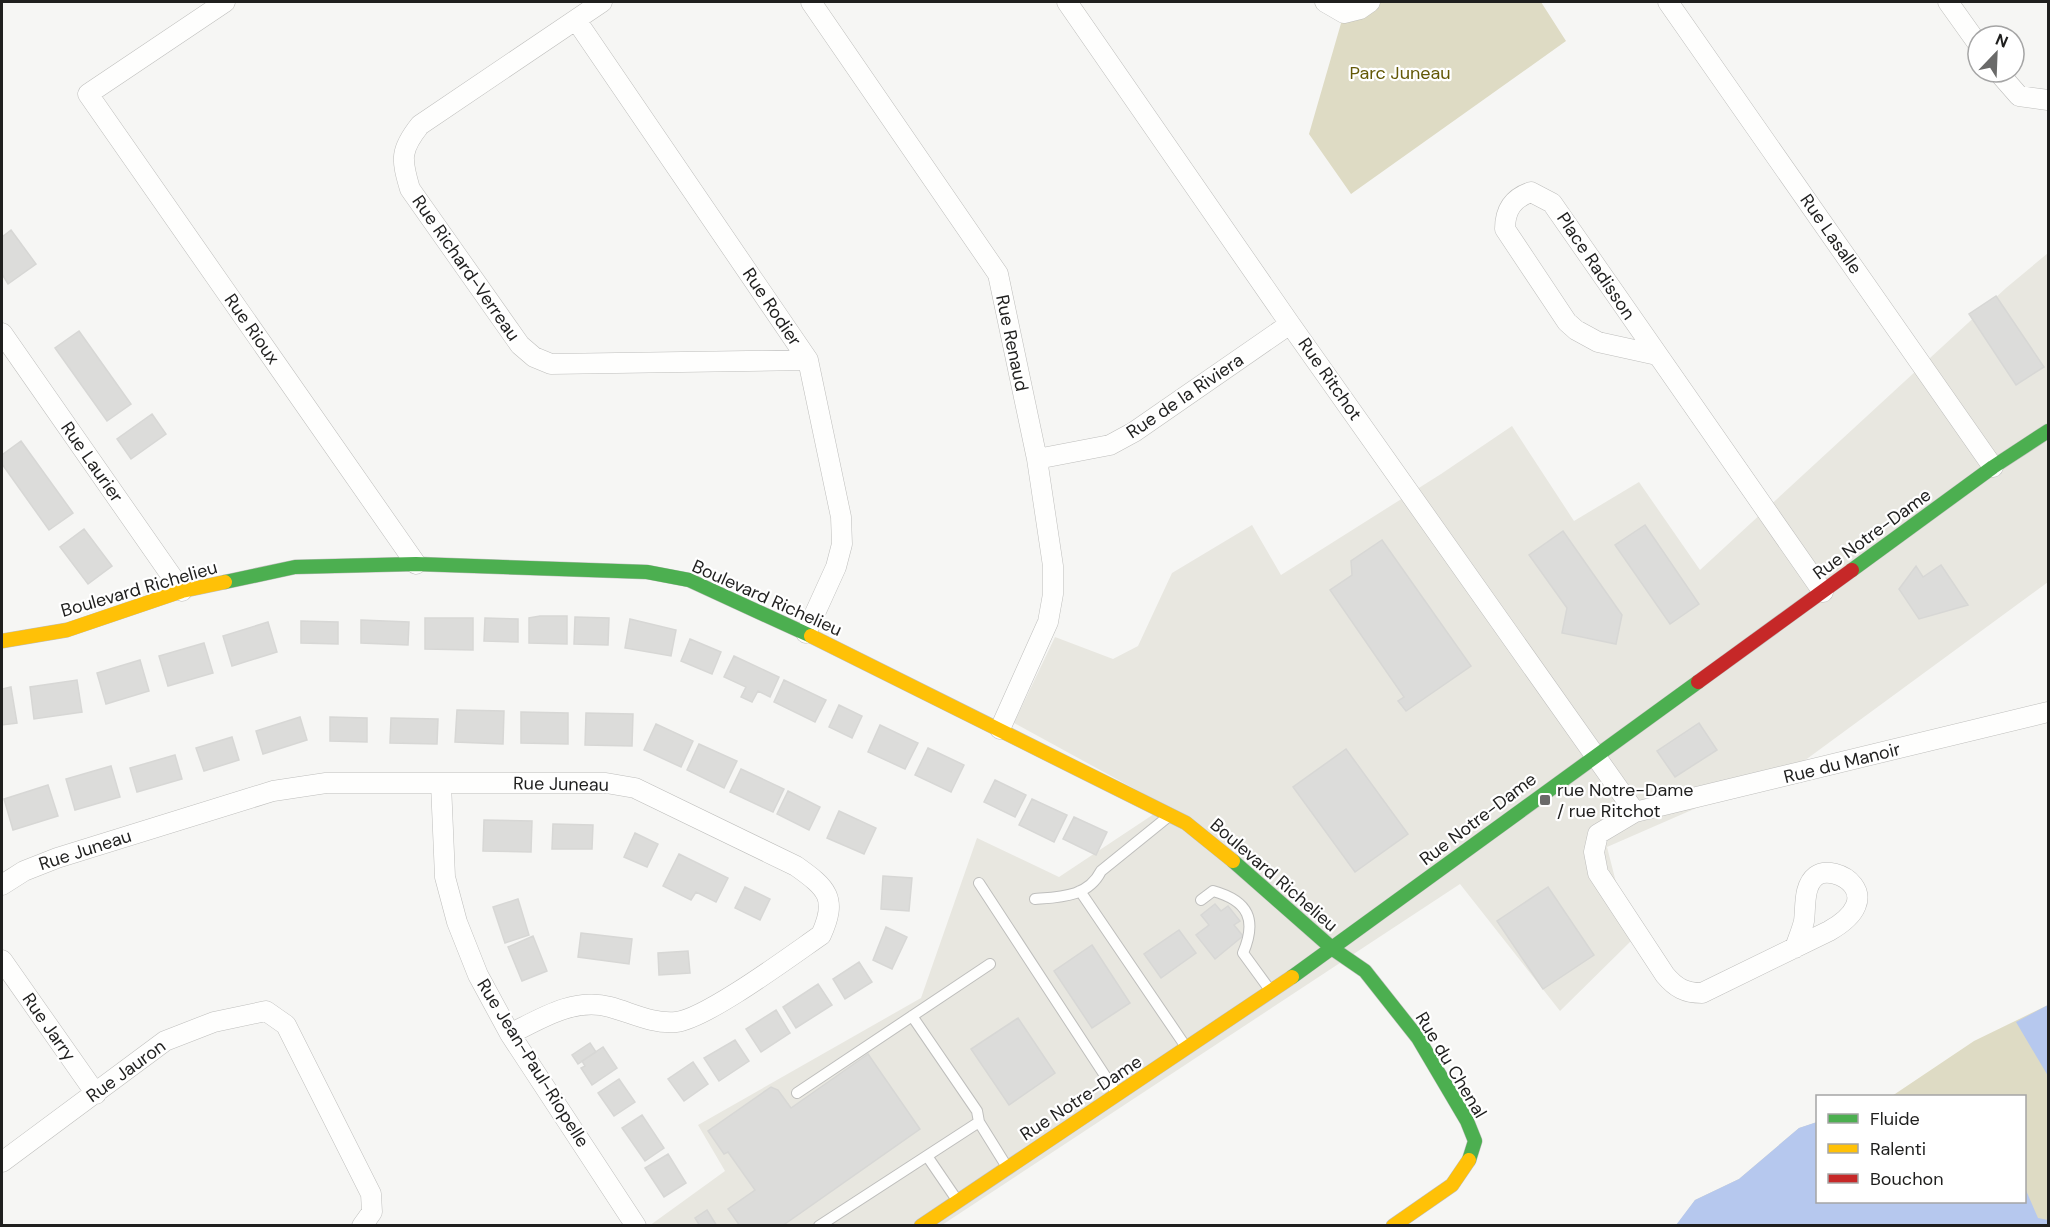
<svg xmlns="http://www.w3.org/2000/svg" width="2050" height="1227" font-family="'DM Sans',sans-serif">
<rect width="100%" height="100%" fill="#f6f6f4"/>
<path fill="#e8e7e0" d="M2048 253V582L1804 761 1607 847 1631 941 1560 1011 1460 884 942 1225 649 1226 725 1171 698 1125 921 998 977 838 1059 877 1166 806 1014 723 1055 637 1113 659 1138 646 1172 573 1252 525 1281 575 1441 474 1512 426 1574 521 1639 482 1700 570 2006 288Z"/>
<path fill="#dedbc4" d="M1370 2H1541L1566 41 1351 194 1309 134 1344 13Z
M2048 1005V1225L1676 1226 1695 1200 1739 1179 1799 1128 1817 1122 1818 1202H2024V1096H1892L1974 1041Z"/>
<path fill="#b6c8ee" d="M2048 1005V1076L2016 1022Z
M1817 1122 1818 1202H2024L2025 1188 2038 1218 2048 1220V1225H1676L1695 1200 1739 1179 1799 1128Z"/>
<path fill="#dcdcda" stroke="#d7d7d5" stroke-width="1.5" d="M11 230 36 264 8 284 2 274V237Z
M1996 296 2044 367 2016 385 1969 314Z
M79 331 131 404 107 421 55 348Z
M152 414 166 434 131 459 117 439Z
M21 441 73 513 49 530 2 464V455Z
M1645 525 1699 604 1670 624 1615 545Z
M84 529 112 566 88 584 60 547Z
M1563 531 1622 615 1616 644 1562 633 1567 608 1529 555Z
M1382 540 1471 666 1406 711 1398 701 1404 697 1330 590 1352 575 1351 561Z
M1941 565 1968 605 1919 619 1899 589 1916 566 1923 577Z
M540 616H567V644L529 643V618Z
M575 617 609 618 608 645 574 644Z
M425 618H473V650L425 649Z
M485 618 518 619V642L484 641Z
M630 619 676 630 671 656 625 648Z
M361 620 409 622 408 645 361 643Z
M301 621 338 622V644L301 643Z
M268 622 277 652 232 666 223 636Z
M690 639 721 652 712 674 681 661Z
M204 643 213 673 168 686 159 656Z
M734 656 779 677 770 697 758 691 752 702 741 697 746 687 724 677Z
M140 660 149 691 106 704 97 673Z
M77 680 82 712 34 719 30 687Z
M784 680 826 700 815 722 774 702Z
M11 687 17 723 2 725V689Z
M839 705 862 716 852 738 829 727Z
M457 710 504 711 503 744 455 742Z
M521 712 568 713V744L521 743Z
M586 713 633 714 632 746 585 745Z
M300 717 307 740 263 754 256 731Z
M330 717 367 718V742L330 741Z
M391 718 438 719 437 744 390 743Z
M1699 723 1717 750 1675 777 1657 751Z
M656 724 693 741 681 767 644 750Z
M880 725 918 743 905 769 868 752Z
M232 737 239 760 204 771 196 748Z
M699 744 737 761 724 788 687 770Z
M928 748 964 765 951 792 915 775Z
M1346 749 1408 834 1355 872 1293 787Z
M175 755 182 779 137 792 130 768Z
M111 766 120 797 75 810 66 779Z
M741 769 784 789 773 812 730 792Z
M995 780 1026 795 1015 817 984 802Z
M48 785 58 816 13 830 4 799Z
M788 791 820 807 809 830 777 814Z
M1032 799 1067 815 1054 842 1019 825Z
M839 811 876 828 864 854 827 838Z
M1074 817 1107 832 1096 855 1063 839Z
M484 820 532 821 531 852 483 851Z
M553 824 593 825 592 849H552Z
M635 833 658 844 647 867 624 857Z
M679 854 728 878 716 902 696 892 691 900 663 886Z
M883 876 912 878 909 911 881 909Z
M745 887 770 899 760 920 735 908Z
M1548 887 1594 955 1543 989 1497 921Z
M518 899 529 935 505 943 493 907Z
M1215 904 1221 911 1228 906 1240 921 1234 925 1243 936 1215 959 1196 935 1209 925 1201 915Z
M886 927 907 937 892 969 873 960Z
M1179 930 1196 953 1161 978 1144 954Z
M581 933 632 939 629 964 578 957Z
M533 936 547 971 522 981 508 947Z
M1092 945 1130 1003 1092 1028 1054 971Z
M688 951 690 973 659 975 658 953Z
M859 962 872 982 845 999 833 979Z
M818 984 832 1005 796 1028 783 1007Z
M776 1010 790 1033 761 1052 746 1029Z
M1018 1018 1055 1073 1009 1105 971 1049Z
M735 1040 749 1061 719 1081 704 1058Z
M590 1043 596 1052 578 1064 572 1055Z
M603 1047 617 1068 592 1085 581 1068 585 1066 582 1061Z
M868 1054 920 1129 782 1226H740L728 1209 755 1190 728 1152 724 1154 708 1131 771 1087 778 1090 791 1108Z
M693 1062 708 1084 684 1101 668 1079Z
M619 1079 635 1102 614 1116 598 1093Z
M642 1115 664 1148 645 1161 622 1128Z
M668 1154 686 1183 664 1197 645 1168Z
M707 1210 717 1226H700L695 1218Z"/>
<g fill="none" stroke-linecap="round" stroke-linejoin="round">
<defs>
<path id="lane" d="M979 883 1117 1094
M1080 891 1186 1047
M1035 899C1061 897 1088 897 1101 871L1169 816
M1201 900 1213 891C1249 901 1257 920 1243 953L1270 990
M912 1016 977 1111 979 1122 1007 1167
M797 1093 990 964
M927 1156 957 1200
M819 1226 979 1122"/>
<path id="street" d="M225 2 88 94 416 564
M602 2 420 125C400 150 401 159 410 189L520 345 534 357 551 364 808 360
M811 2 998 274 1037 459 1053 566V594L1048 622 1000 729
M1067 2 1290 324 1635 812 1598 834 1594 852 1598 873 1665 975C1676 988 1685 993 1702 993L1829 931C1891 896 1835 862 1816 876 1803 886 1806 907 1804 921 1802 930 1798 939 1795 948
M1325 2 1344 13 1360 9 1370 2
M1668 2 1993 467
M1948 2 1978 44
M576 20 808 360 841 517 842 544 836 567 806 633
M1998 72 2019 96 2048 100
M2 333 182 591
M1657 355 1598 342 1576 330 1567 322 1505 229C1505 210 1513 198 1531 192L1552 203 1823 592
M1037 459 1110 445 1134 432 1290 324
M441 784 445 877 457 922 478 975 510 1034 636 1226
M1635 812 2048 712
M2 885 24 871 57 858 273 791 326 783H606L635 788 796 866C827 888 838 898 821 935 792 955 706 1019 676 1022 652 1024 632 1013 610 1007 574 997 540 1019 510 1034
M2 960 96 1094
M2 1162 165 1041 214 1022 266 1011 286 1025 371 1194 372 1212 362 1226"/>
<path id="fast" d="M1852 570 1993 467 2048 431
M225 582 295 567 416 564 647 572 689 580 811 636
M1233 861 1333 949 1365 971 1418 1038 1467 1121 1475 1141 1469 1160
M1292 977 1698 682"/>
<path id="slow" d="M811 636 1186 823 1233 861
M2 641 67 630 182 591 225 582
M921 1226 1292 977
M1393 1226 1452 1185 1469 1160"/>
<path id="jam" d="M1698 682 1852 570"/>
</defs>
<use href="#lane" stroke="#bebebc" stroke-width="12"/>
<use href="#street" stroke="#bebebc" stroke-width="21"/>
<use href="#fast" stroke="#bebebc" stroke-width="15"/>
<use href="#slow" stroke="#bebebc" stroke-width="15"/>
<use href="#jam" stroke="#bebebc" stroke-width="15"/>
<use href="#lane" stroke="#fefefd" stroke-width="10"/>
<use href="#street" stroke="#fefefd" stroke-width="20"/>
<use href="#fast" stroke="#4caf50" stroke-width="14"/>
<use href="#slow" stroke="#ffc107" stroke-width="14"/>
<use href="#jam" stroke="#c62828" stroke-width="14"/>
</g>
<rect fill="#6a6a69" stroke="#fff" stroke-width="2" x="1539" y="794" width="12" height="12" rx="3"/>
<g text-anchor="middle" stroke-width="4.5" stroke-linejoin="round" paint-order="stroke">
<g font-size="18" fill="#635806" stroke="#fff">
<text x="1400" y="79">Parc Juneau</text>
</g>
<g font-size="18" fill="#1f1f1e" stroke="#fff">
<text transform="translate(1831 234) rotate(55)" y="6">Rue Lasalle</text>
<text transform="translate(1596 266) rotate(56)" y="6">Place Radisson</text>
<text transform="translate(466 268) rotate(55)" y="6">Rue Richard-Verreau</text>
<text transform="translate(772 307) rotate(56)" y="6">Rue Rodier</text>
<text transform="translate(252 329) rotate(55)" y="6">Rue Rioux</text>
<text transform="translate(1012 343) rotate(78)" y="6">Rue Renaud</text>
<text transform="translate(1330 379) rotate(55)" y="6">Rue Ritchot</text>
<text transform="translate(1185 396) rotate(-34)" y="6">Rue de la Riviera</text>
<text transform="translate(92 462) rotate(55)" y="6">Rue Laurier</text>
<text transform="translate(1872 534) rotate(-36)" y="6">Rue Notre-Dame</text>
<text transform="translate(139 589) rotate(-16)" y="6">Boulevard Richelieu</text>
<text transform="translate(767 598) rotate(24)" y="6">Boulevard Richelieu</text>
<text transform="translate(1842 763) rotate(-14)" y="6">Rue du Manoir</text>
<text transform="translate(561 784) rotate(1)" y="6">Rue Juneau</text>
<text transform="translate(1478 819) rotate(-37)" y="6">Rue Notre-Dame</text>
<text transform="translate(85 850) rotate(-18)" y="6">Rue Juneau</text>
<text transform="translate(1274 875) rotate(41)" y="6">Boulevard Richelieu</text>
<text transform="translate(49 1027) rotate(55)" y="6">Rue Jarry</text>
<text transform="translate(533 1063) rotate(58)" y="6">Rue Jean-Paul-Riopelle</text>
<text transform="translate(1451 1065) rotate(59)" y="6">Rue du Chenal</text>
<text transform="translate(126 1071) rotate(-36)" y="6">Rue Jauron</text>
<text transform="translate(1081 1098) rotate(-33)" y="6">Rue Notre-Dame</text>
</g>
<g font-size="18" fill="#1f1f1e" stroke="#fff" text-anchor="start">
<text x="1557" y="796">rue Notre-Dame<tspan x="1557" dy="21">/ rue Ritchot</tspan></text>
</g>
</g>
<rect width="2050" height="1227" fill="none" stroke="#1f1f1e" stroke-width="6"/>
<rect x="1816" y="1095" width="210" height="108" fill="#ffffff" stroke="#a5a5a5" stroke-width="1.5"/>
<rect x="1828" y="1114" width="30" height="9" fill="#4caf50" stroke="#a5a5a5" stroke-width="1.5"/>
<text x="1870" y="1125" font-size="18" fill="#1f1f1e">Fluide</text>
<rect x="1828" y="1144" width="30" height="9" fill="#ffc107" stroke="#a5a5a5" stroke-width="1.5"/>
<text x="1870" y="1155" font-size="18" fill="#1f1f1e">Ralenti</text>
<rect x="1828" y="1174" width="30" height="9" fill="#c62828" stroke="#a5a5a5" stroke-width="1.5"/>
<text x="1870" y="1185" font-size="18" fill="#1f1f1e">Bouchon</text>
<g transform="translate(1996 54) rotate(23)"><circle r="28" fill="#ffffff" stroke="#a5a5a5" stroke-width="1.5"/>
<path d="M0-4.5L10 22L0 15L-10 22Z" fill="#6a6a69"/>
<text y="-9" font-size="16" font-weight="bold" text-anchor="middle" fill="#1f1f1e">N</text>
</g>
</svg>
